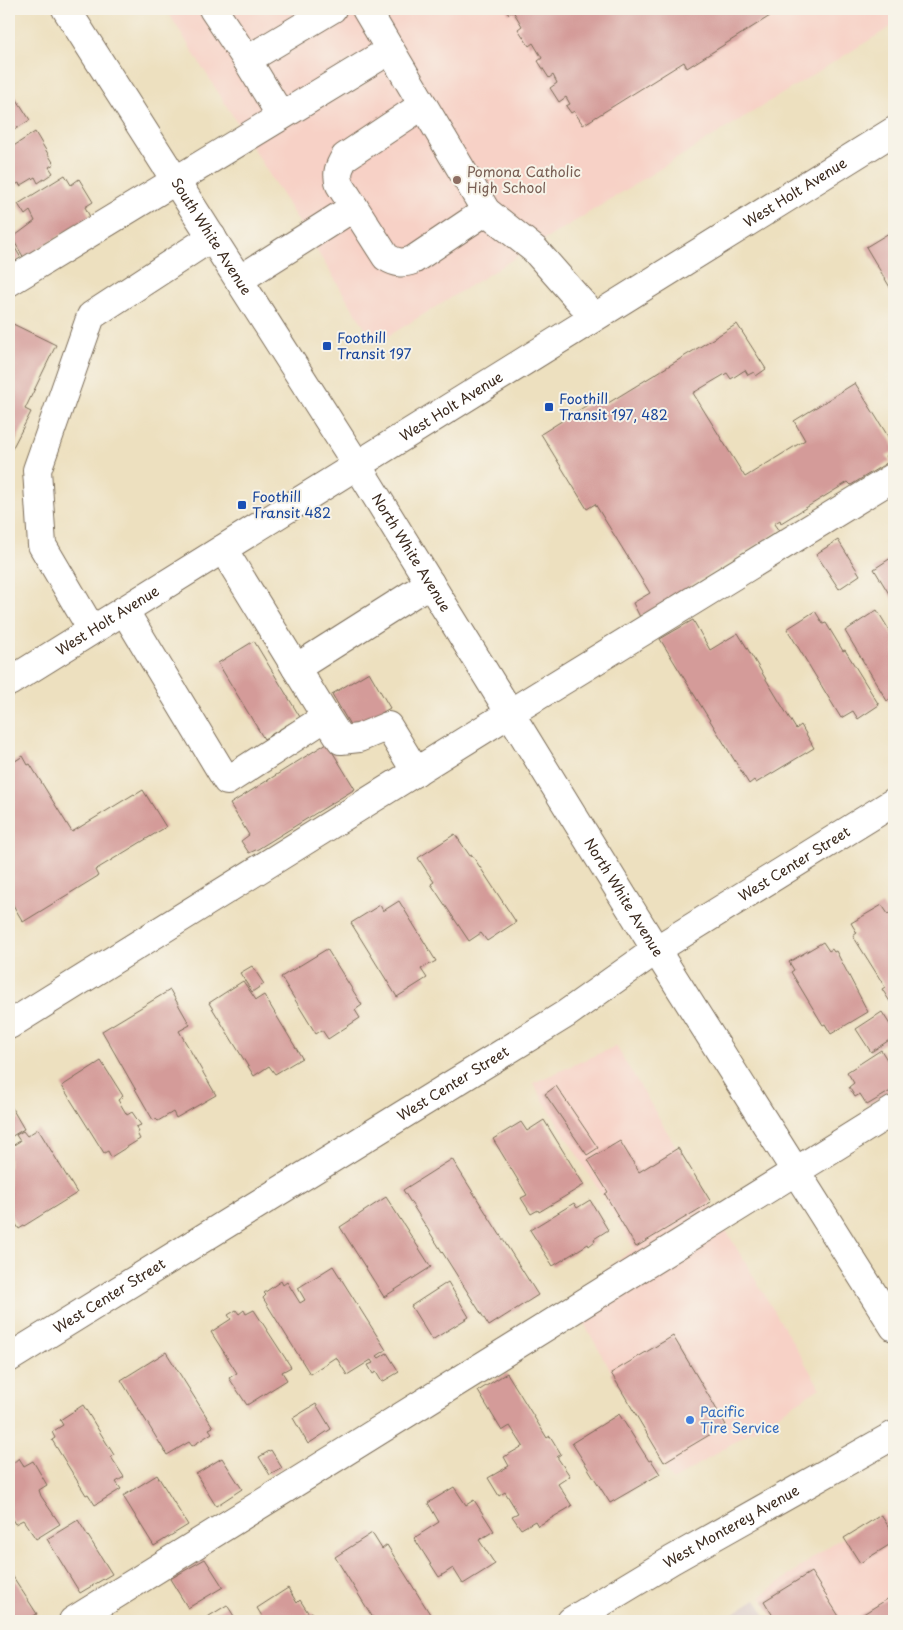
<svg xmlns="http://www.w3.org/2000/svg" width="903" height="1630" font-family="'Playpen Sans',sans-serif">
<rect width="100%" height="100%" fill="#f7f3e8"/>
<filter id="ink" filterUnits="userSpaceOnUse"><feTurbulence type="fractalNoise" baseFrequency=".02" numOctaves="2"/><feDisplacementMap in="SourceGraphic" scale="10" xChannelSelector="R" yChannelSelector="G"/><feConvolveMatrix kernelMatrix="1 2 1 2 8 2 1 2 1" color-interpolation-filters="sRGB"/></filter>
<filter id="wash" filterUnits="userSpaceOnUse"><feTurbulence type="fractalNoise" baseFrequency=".0096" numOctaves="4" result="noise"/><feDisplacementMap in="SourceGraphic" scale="20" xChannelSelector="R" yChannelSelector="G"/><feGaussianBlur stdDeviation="1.12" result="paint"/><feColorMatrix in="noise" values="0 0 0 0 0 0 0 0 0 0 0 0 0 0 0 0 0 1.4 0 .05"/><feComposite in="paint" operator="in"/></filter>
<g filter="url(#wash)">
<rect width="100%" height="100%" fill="#ede0bf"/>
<path fill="#f7d1c6" d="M166 9H894V25L390 335 370 336Z
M616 1046 820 1388 672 1481 570 1298 634 1248 533 1083Z
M887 1513 894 1515V1621H775L761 1596 832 1544Z"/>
<path fill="#d2bfbf" d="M756 1599 769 1621H721Z"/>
<g id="blocks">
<path fill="#d49b99" d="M506 9H770L766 11 770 16 687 68 684 62 583 125 574 111 571 113 566 106 570 104 566 97 559 102 550 88 557 83 553 75 549 78 538 61 542 58 533 43 529 46 518 29 522 26 513 11 509 14Z
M9 87 30 120 9 133Z
M35 132 54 164 49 167 53 173 38 183 35 177 20 186 19 183 13 186 9 179V149Z
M65 175 71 185 79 179 93 202 85 207 90 217 24 258 12 238 35 221 30 211 25 215 18 204Z
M894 230V294L866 247Z
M9 238 21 258 9 265Z
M9 322 56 345 25 409 31 412 12 449 9 447Z
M737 324 766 369 756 376 754 372 748 375 745 370 731 379 727 373 693 393 745 477 805 440 794 421 855 383 894 446V451L886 456 890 461 851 485 848 482 781 523 780 520 774 524 779 531 640 617 633 603 650 593 595 504 587 509 541 434 600 397 605 405Z
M838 540 860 575 839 589 816 554Z
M894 556V602L874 569Z
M877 610 894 638V696L887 701 845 631Z
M815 611 823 624 826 623 843 651 845 650 879 705 858 719 853 711 841 718 787 629Z
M693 620 710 650 738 633 796 729 801 725 814 748 756 783 754 780 749 784 660 639Z
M254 641 300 717 264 739 218 663Z
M369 672 390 708 353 730 332 694Z
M327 743 355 789 258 849 249 853 241 841 249 835 230 804Z
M23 756 28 765 30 764 72 832 134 794 135 795 143 790 166 827 95 870 98 876 23 922 9 898V765Z
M455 834 470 856 472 855 516 922 487 941 481 933 469 941 431 884 434 882 418 858Z
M399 901 436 961 421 969 427 978 397 997 351 923 380 905 383 911Z
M882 905 888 914 893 911 894 914V1008L882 989 885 987 853 936 857 933 851 923Z
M823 942 829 951 832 949 834 952 836 951 868 1012 831 1034 825 1024 823 1025 791 972 794 970 789 962Z
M327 949 362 1005 355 1010 360 1018 328 1039 322 1030 316 1034 281 977Z
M252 966 264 984 252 992 240 973Z
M243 981 256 1000 264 995 302 1058 275 1074 269 1066 254 1076 209 1003Z
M170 990 190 1025 179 1031 216 1095 176 1118 173 1112 158 1121 156 1119 153 1120 102 1031Z
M882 1012 894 1031V1037L871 1052 856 1029Z
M881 1050 894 1071V1089L867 1105 860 1094 855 1097 849 1087 854 1083 847 1072Z
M101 1061 123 1096 118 1100 127 1115 132 1112 141 1125 136 1127 139 1132 137 1133 140 1139 111 1157 108 1151 104 1153 62 1086Z
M556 1086 598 1148 587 1155 545 1094Z
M9 1103 24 1129 9 1138Z
M544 1120 584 1185 539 1212 538 1210 531 1214 521 1198 527 1195 493 1139 521 1122 527 1131Z
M38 1129 77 1193 19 1229 9 1213V1148L20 1141 16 1135 23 1131 27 1136Z
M620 1141 639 1172 678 1148 711 1202 636 1247 605 1194 608 1192 588 1160Z
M452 1159 538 1295 489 1326 403 1190Z
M386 1197 431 1267 384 1297 340 1227Z
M590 1200 608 1230 594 1239 595 1241 589 1246 588 1244 553 1266 530 1230 574 1203 577 1208Z
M333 1266 386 1350 377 1356 379 1358 387 1353 399 1372 382 1382 376 1372 373 1374 368 1365 373 1363 371 1360 347 1375 336 1357 310 1374 263 1298 266 1295 264 1293 281 1281 283 1285 287 1282 300 1303 305 1300 298 1288Z
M448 1282 469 1317 432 1340 411 1306Z
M236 1310 239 1314 244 1310 246 1314 254 1310 291 1367 282 1372 287 1380 247 1405 229 1378 237 1373 211 1332 231 1319 228 1315Z
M673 1336 726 1425 664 1462 611 1373Z
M166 1352 213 1427 209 1429 212 1433 192 1446 189 1442 167 1455 121 1380Z
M507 1373 547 1438 550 1436 561 1454 557 1457 570 1476 558 1484 572 1506 538 1526 535 1521 521 1529 512 1516 518 1513 505 1492 499 1496 488 1478 509 1466 504 1457 523 1446 510 1426 502 1431 478 1391Z
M316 1404 331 1429 308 1444 293 1418Z
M83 1405 114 1455 111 1457 124 1477 116 1482 121 1489 95 1505 88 1494 86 1495 52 1440 55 1438 52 1432 63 1425 60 1420Z
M619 1414 649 1461 651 1460 660 1474 610 1503 572 1443Z
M271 1450 282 1468 270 1475 259 1457Z
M9 1456 13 1463 19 1458 24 1466 33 1461 47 1485 39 1490 41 1496 60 1524 36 1539 23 1520 15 1524 10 1516 9 1517Z
M222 1458 242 1489 216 1506 196 1474Z
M157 1475 188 1525 154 1546 123 1496Z
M454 1487 466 1505 474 1500 494 1531 479 1540 495 1564 463 1584 453 1568 439 1577 414 1538 439 1522 428 1503Z
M881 1515 894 1535V1542L860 1563 844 1538Z
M78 1520 112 1574 80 1593 47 1539Z
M372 1533 382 1549 387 1545 430 1614 417 1621H375L335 1557Z
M205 1559 223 1587 188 1608 170 1579Z
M10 1572 37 1614 25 1621H9V1573Z
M811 1572 842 1621H776L764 1601Z
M288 1588 297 1603 300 1600 309 1614 312 1612 318 1621H265L257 1608Z
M894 1595V1621H852Z
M227 1605 237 1621H201Z"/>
</g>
</g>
<g filter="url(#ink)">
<use href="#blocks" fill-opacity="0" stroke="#796a56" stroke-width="1"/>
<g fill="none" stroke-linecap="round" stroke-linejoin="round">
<defs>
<g id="minor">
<path id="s1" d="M66 9 357 465 656 950 894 1327"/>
<path d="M213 9 247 60 281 116"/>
<path d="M366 9 486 211 535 250 594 317"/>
<path d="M247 60 332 9"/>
<path d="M423 105 345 157C339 167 336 173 340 185L386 257C396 263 402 264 413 260L486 211"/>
<path d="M239 280 354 207"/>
<path d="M9 282 390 50"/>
<path d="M124 610 227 781 326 717 223 549"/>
<path d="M92 630 42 545 37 470 91 316 212 237"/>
<path d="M296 668 430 583"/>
<path d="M326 717 341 740 359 738 388 726 416 772"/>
<path d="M9 1025 510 713 894 477"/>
<path id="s2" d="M9 1358 566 1014 656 950 894 802"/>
<path d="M73 1621 894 1110"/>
<path id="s3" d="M571 1621 672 1560 894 1435"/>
</g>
<g id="major">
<path id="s4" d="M9 682 894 131"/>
</g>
</defs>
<use href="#minor" stroke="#796a56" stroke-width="30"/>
<use href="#major" stroke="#796a56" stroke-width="30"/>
<use href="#minor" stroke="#fff" stroke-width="28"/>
<use href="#major" stroke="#fff" stroke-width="28"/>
</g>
</g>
<circle fill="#8d6e63" stroke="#f7f3e8" stroke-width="2" cx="457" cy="180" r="5"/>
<g fill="#1a4fb4" stroke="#f7f3e8" stroke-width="2">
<rect x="322" y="341" width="10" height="10" rx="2.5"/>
<rect x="544" y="402" width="10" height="10" rx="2.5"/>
<rect x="237" y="500" width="10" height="10" rx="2.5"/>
</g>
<circle fill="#3f7fe0" stroke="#f7f3e8" stroke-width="2" cx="690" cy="1420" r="5"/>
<g text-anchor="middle" stroke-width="4" stroke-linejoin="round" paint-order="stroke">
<g font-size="14" fill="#785e54" stroke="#f7f3e8" text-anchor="start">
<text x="467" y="177">Pomona Catholic<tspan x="467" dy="16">High School</tspan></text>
</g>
<g font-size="14" fill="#3b2a1e" stroke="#f7f3e8">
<text dy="5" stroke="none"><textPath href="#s4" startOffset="926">West Holt Avenue</textPath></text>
<text dy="5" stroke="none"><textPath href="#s1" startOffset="270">South White Avenue</textPath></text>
<text dy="5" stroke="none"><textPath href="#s4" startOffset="521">West Holt Avenue</textPath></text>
<text dy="5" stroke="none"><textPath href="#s1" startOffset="644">North White Avenue</textPath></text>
<text dy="5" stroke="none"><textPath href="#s4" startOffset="116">West Holt Avenue</textPath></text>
<text dy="5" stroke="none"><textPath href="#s2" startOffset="928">West Center Street</textPath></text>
<text dy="5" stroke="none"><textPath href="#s1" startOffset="1049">North White Avenue</textPath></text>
<text dy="5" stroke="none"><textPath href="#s2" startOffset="522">West Center Street</textPath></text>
<text dy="5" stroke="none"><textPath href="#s2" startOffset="118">West Center Street</textPath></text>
<text dy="5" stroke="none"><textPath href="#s3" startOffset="186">West Monterey Avenue</textPath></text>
</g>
<g font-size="14" fill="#164399" stroke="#f7f3e8" text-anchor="start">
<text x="337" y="343">Foothill<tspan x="337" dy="16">Transit 197</tspan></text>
<text x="559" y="404">Foothill<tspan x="559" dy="16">Transit 197, 482</tspan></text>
<text x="252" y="502">Foothill<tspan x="252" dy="16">Transit 482</tspan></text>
</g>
<g font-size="14" fill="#366cbe" stroke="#f7f3e8" text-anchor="start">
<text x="700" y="1417">Pacific<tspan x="700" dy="16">Tire Service</tspan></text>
</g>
</g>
<rect width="903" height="1630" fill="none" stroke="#f7f3e8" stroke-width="30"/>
</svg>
